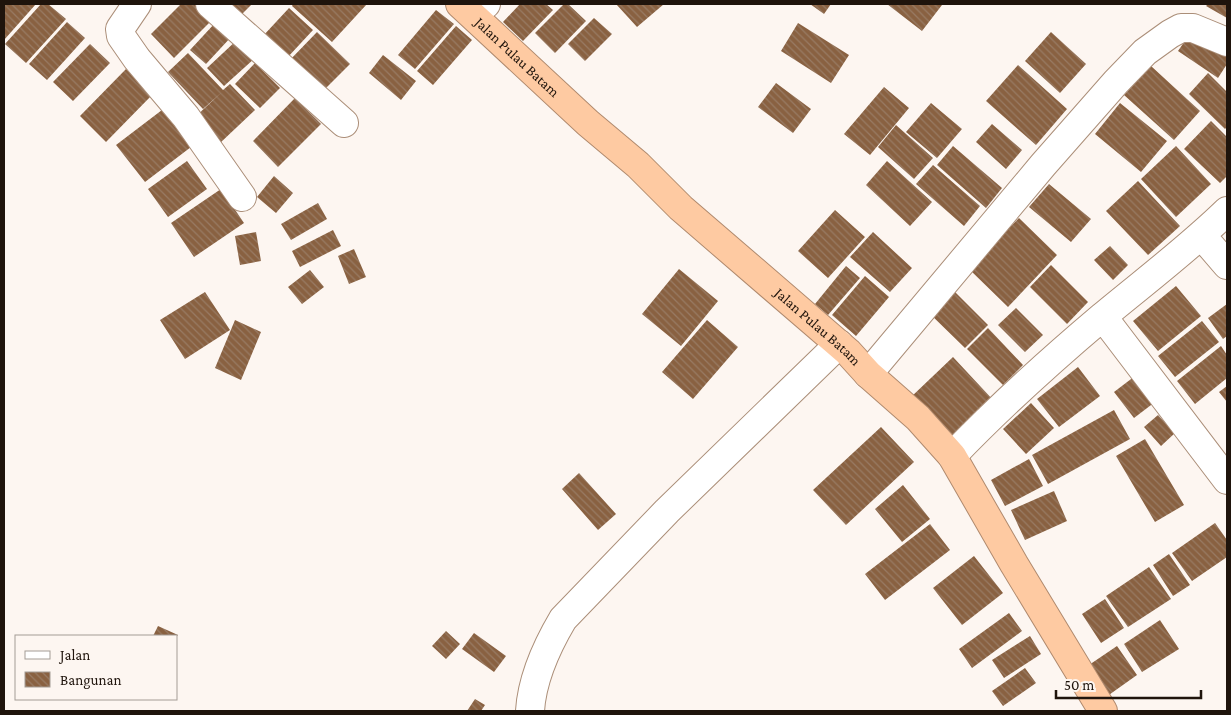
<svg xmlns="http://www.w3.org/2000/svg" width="1231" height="715" font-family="'Crimson Pro',serif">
<defs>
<pattern id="building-back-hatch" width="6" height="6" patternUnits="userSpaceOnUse" patternTransform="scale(1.25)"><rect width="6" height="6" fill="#896141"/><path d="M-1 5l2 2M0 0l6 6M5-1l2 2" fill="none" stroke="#987b64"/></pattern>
</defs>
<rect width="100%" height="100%" fill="#fdf6f1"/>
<path fill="url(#building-back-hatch)" d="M4 4H36L4 40Z
M41 4H48L66 19 26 63 5 44Z
M181 4H194L211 21 174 58 151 34Z
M230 4H252L241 15Z
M293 4H367L332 42 292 6Z
M520 4H546L553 10 523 41 503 22Z
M564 4H568L586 21 555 53 535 33Z
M616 4H664L637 27Z
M810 4H831L824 14Z
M887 4H940L942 5 922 31Z
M1208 4H1227V18L1206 6Z
M289 8 313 30 287 58 263 36Z
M436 10 454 24 415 69 398 55Z
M594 18 612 34 585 61 568 44Z
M67 22 85 38 47 80 29 64Z
M216 22 232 36 206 64 190 50Z
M798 23 849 55 831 83 781 51Z
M456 26 472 40 433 85 417 71Z
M317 32 350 64 321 93 288 62Z
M1051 32 1086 64 1060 93 1025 61Z
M1191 32 1227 56V64L1218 78 1178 51Z
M238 39 255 58 224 86 207 68Z
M90 44 110 63 73 101 53 82Z
M188 53 223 90 230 84 255 110 219 144 194 118 222 92 203 109 168 72Z
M383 55 416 81 401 100 369 73Z
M255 63 280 88 260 108 235 84Z
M1018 65 1067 109 1036 145 986 101Z
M1151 66 1200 111 1174 140 1124 95Z
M126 69 152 95 106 142 80 116Z
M1208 73 1227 92V127L1225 129 1189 94Z
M776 83 811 109 793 133 758 107Z
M884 87 909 108 870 155 844 134Z
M295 98 321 124 278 167 253 141Z
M931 103 962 129 937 158 906 132Z
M1120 103 1167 141 1141 172 1095 134Z
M162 110 191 147 145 182 116 145Z
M1211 121 1227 137V176L1220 183 1184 149Z
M992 124 1022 150 1006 169 976 142Z
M896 125 933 158 914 179 878 147Z
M953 146 1002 188 986 208 937 165Z
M1176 146 1211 184 1176 217 1141 179Z
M187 161 207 189 168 217 148 189Z
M887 161 932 202 910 226 866 185Z
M933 165 980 206 964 226 916 184Z
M274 176 293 193 276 213 257 197Z
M1138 181 1180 226 1148 255 1106 211Z
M1049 184 1091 219 1071 242 1029 207Z
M221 189 244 223 194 257 171 223Z
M318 203 327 219 291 240 281 224Z
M835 210 865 237 828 278 798 251Z
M1019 218 1057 255 1008 307 969 269Z
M333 230 341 246 300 267 292 251Z
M256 232 261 261 240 265 235 236Z
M873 232 912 268 890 292 850 257Z
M1110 246 1128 265 1113 280 1094 260Z
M354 249 366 277 349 284 338 256Z
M1051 265 1088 302 1067 324 1030 287Z
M846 266 860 278 828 315 815 304Z
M679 269 718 301 681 346 642 314Z
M310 270 324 287 302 304 288 287Z
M865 276 889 297 856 336 832 315Z
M1176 286 1201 316 1158 351 1133 321Z
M950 287 988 325 965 348 927 311Z
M205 292 230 330 185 359 160 320Z
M1227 304V336L1223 339 1208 318Z
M1016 308 1043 335 1025 352 998 325Z
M235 320 261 332 241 380 215 368Z
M707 320 738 347 693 399 662 372Z
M1202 321 1219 342 1175 377 1158 356Z
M988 328 1023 365 1003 385 967 349Z
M1221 346 1227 355V378L1195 404 1177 381Z
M953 357 994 401 951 441 910 398Z
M1078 367 1100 396 1059 427 1037 399Z
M1135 376 1155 402 1134 418 1114 392Z
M1227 386V402L1219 392Z
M1031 403 1054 428 1026 454 1003 429Z
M1114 410 1130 439 1048 484 1032 455Z
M1158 415 1175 433 1161 446 1144 427Z
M881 427 914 462 846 525 813 490Z
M1145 439 1184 505 1155 522 1116 456Z
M1029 459 1043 486 1005 506 991 480Z
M579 473 616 514 598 530 562 489Z
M903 485 930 519 902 542 875 509Z
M1054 491 1067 521 1025 540 1011 510Z
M1215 523 1227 540V557L1192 581 1172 553Z
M930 524 950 550 885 600 865 574Z
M1169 554 1190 585 1173 596 1153 565Z
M974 556 1003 593 962 625 933 588Z
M1149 567 1171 599 1128 627 1106 596Z
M1105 599 1124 628 1101 643 1082 614Z
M1009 613 1022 631 972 668 959 649Z
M1160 620 1179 649 1142 672 1124 644Z
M158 626 178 635 177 636H153Z
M446 631 460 644 446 659 432 646Z
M474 633 506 656 494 672 462 649Z
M1030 636 1041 654 1004 678 992 660Z
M1117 646 1137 675 1106 697 1086 667Z
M1025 668 1036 683 1003 706 992 691Z
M475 699 485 705 481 711H467Z"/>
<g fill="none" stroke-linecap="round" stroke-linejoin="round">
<defs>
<path id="minor" d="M137 4 120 29 121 36 137 59 186 117 242 197
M210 4 344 123
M472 14 486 4
M1202 236 1227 265
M1103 317 1227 480
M868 374 1043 165 1116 82 1145 52 1170 34 1181 28H1193L1227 42
M952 456C999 407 1050 361 1102 317 1144 282 1188 249 1227 211
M530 711C532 679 547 646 563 619L667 511 839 344"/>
<g id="highway">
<path id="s1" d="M460 4 588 123 638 165 681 208 848 352 868 374 918 418 952 456 1014 564 1103 711"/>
</g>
</defs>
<use href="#minor" stroke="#ab8e78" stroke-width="30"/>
<use href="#highway" stroke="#b08a6e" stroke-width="30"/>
<use href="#minor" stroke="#fff" stroke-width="28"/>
<use href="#highway" stroke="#fecaa2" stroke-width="28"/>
</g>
<g text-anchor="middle" stroke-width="4" stroke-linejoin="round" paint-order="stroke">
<g font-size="15" fill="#1f140c" stroke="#fdf6f1">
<text dy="5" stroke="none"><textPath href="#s1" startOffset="78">Jalan Pulau Batam</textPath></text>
<text dy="5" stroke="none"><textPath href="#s1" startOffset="482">Jalan Pulau Batam</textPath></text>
</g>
</g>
<rect width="1231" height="715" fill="none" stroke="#1f140c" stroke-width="10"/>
<rect x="15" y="635" width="162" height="65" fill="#fdf6f1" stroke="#a49c95"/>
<rect x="25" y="651" width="25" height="8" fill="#ffffff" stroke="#a49c95"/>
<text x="60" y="660" font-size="15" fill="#1f140c">Jalan</text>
<rect x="25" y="672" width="25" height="15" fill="url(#building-back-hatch)" stroke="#a49c95"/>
<text x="60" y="685" font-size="15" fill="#1f140c">Bangunan</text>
<path d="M1056 690v8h145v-8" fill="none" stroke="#1f140c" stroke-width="2.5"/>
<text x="1064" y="690" font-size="15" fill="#1f140c" stroke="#fdf6f1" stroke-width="4" paint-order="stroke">50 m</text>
</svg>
